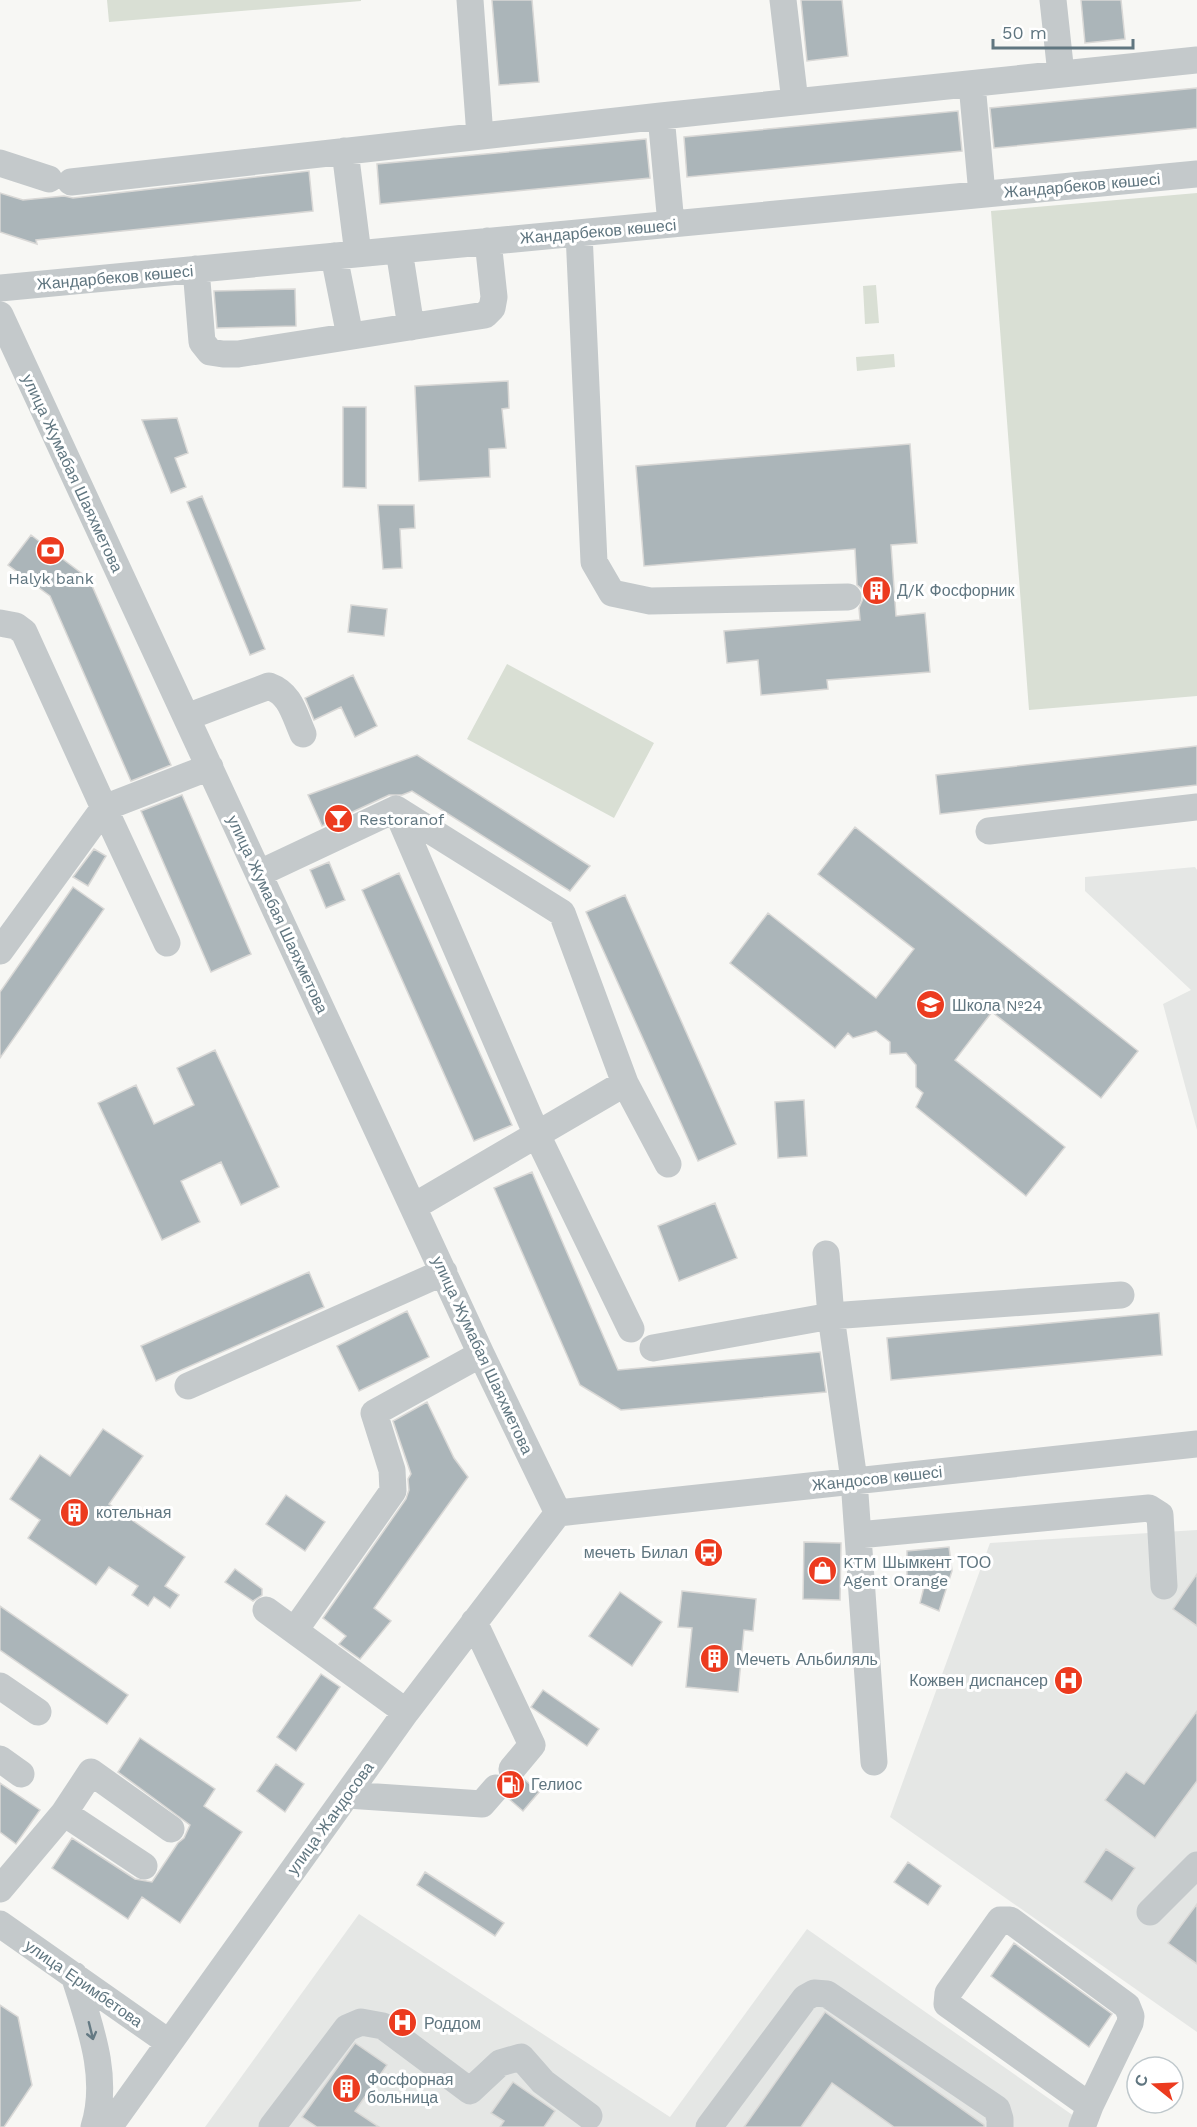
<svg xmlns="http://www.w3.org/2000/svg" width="1197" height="2127" font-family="'Work Sans',sans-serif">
<rect width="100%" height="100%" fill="#f7f7f4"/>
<path fill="#e5e7e5" d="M1195 867 1197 870V1130L1163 1004 1191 990 1085 891V877Z
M1197 1530V2032L890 1817 990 1543Z
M359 1914 670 2117 807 1929 1081 2121 1077 2127H205Z"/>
<path fill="#d9dfd4" d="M107 0H361V1L109 22Z
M1197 193V696L1029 710 991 211Z
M876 285 879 323 865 324 863 286Z
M894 354 895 367 857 371 856 357Z
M507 664 654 743 614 818 467 739Z"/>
<path fill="#abb5b9" stroke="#d9d8d6" stroke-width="1.5" d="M492 0H532L539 82 499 85Z
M801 0H842L848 56 807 61Z
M1081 0H1121L1125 39 1085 43Z
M1197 88V128L994 148 990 108Z
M958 111 962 151 687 177 684 137Z
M646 139 650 178 380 204 377 164Z
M309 171 313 211 36 240 37 244 0 232V193L23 200 64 196 73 198Z
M295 289 296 326 217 328 214 291Z
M508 381 509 408 502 409 506 448 489 449 490 477 419 481 415 386Z
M343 407H366V488L343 487Z
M177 418 188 453 175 458 186 487 171 493 142 420Z
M910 444 917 543 891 545 896 616 925 613 930 672 827 680 828 689 761 695 758 660 727 663 724 631 860 620 859 608 864 596 862 589 857 585 855 549 644 566 636 466Z
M202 496 265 649 250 655 187 502Z
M378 505H414L415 528 400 529 402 568 383 569Z
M31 535 89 579 171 765 131 781 50 596 8 565Z
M351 605 387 609 384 636 348 632Z
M353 675 377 726 355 737 341 707 314 720 305 698Z
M1197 746V785L940 814 936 775Z
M417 755 590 866 570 891 412 791 402 795H389L322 826 308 795Z
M182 795 251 954 211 972 141 811Z
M855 827 1138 1051 1101 1098 992 1012 955 1060 1065 1147 1026 1196 916 1107 923 1093 916 1087V1065L906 1053 890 1054V1042L876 1031 853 1038 848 1033 835 1048 730 963 768 913 876 998 914 949 818 874Z
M94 849 106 856 88 886 73 877Z
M329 862 345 900 326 908 310 870Z
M399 873 512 1125 474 1141 362 890Z
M73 887 104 909 0 1058V992Z
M625 895 736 1144 698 1161 586 912Z
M215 1050 279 1187 241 1205 221 1162 181 1181 200 1222 162 1240 98 1103 136 1085 154 1124 194 1105 177 1068Z
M804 1100 807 1156 778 1158 775 1102Z
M532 1172 618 1370 820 1352 826 1392 621 1410 580 1385 494 1188Z
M715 1203 737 1258 679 1281 658 1226Z
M309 1272 324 1307 156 1381 141 1346Z
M407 1311 429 1357 359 1391 337 1346Z
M1159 1313 1162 1355 891 1380 887 1338Z
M427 1402 454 1458 468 1477 374 1608 391 1621 360 1659 339 1644 346 1636 323 1618 406 1499 409 1490 408 1479 411 1474 393 1421Z
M103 1429 143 1456 109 1504 185 1557 165 1586 179 1595 170 1608 154 1597 148 1606 132 1595 138 1586 109 1567 96 1585 28 1538 40 1520 10 1499 40 1455 70 1476Z
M286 1495 325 1522 305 1551 266 1524Z
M804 1542 841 1543 840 1600 803 1599Z
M949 1547 952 1571 939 1611 920 1603 926 1579H907V1551Z
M235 1569 262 1589V1595L253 1601 225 1582Z
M1197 1574V1626L1173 1609Z
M682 1591 756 1599 753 1631 744 1630 738 1692 686 1687 692 1628 678 1627Z
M620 1592 662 1622 632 1666 589 1636Z
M0 1606 128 1695 107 1724 0 1650Z
M321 1674 340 1687 296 1751 277 1737Z
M543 1690 599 1729 587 1746 531 1707Z
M1197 1711V1781L1155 1838 1105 1800 1126 1772 1144 1784Z
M140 1738 215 1789 204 1806 242 1832 180 1923 142 1897 128 1919 52 1868 72 1838 135 1879 152 1882 178 1843 184 1838 190 1825 118 1772Z
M276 1764 304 1784 285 1812 257 1791Z
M524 1779 539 1792 523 1811 508 1798 511 1792V1784H518Z
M0 1783 40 1810 16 1844 0 1832Z
M1106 1849 1135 1868 1112 1901 1084 1882Z
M908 1862 941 1886 928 1905 894 1882Z
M425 1872 504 1923 495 1936 417 1885Z
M1197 1904V1964L1168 1943Z
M1014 1943 1112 2014 1089 2047 991 1976Z
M0 2005 18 2017 32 2085 4 2127H0Z
M825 2012 984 2125V2127H894L832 2083 801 2127H744Z
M355 2043 387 2065 355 2111 379 2127H317L302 2117Z
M513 2082 555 2111 544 2127H500L504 2121 491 2113Z"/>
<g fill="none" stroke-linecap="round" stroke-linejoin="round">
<path stroke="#c4c9cb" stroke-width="27" d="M470 0 480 136
M783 0 795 102
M1053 0 1061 74
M972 84 982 194
M661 116 671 224
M345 151 358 254
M0 163 49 179
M71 182 661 116 1197 60
M579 233 594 562 612 593 650 601 848 597
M399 250 411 327
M334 256 350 336
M196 269 202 342 210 352 223 354H238L485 315 492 308 494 297 488 241
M0 288 1197 174
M0 315 481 1354 558 1513
M0 623 16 626 24 632 104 808 210 767
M187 717 269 686C291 694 294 714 303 734
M396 809 562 913 625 1083 668 1164
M989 831 1197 807
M260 873 396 809 537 1135 631 1329
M0 951 104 808 167 943
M413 1207 625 1083
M826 1254 831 1316 854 1480 874 1762
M653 1348 831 1316 1121 1295
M188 1386 444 1272
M558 1513 1197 1444
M858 1535 1149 1508 1160 1515 1164 1586
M266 1610 406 1712
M474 1622 532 1745 512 1769
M295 1630 393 1491 392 1470 374 1413 481 1354
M0 1686 38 1712
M0 1759 21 1774
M347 1795 482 1804 496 1788
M64 1813 144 1866
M0 1889 64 1813 91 1772 171 1829
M1150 1912 1197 1865
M0 1924 168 2042
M74 1975C89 2024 110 2076 94 2127
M109 2127 406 1712 558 1513
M272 2127 347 2028 361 2022 383 2026 470 2091 500 2063 521 2057 543 2082 589 2116
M709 2127 805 1998 814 1993 827 1994 997 2109 1000 2119V2127
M1082 2127 1090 2106 1130 2023 1131 2016 1127 2006 1010 1920H1000L948 1993 947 2004 1090 2106"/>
</g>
<defs><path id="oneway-shaft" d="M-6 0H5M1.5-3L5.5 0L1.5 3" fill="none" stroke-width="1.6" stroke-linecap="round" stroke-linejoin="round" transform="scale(1.5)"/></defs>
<use stroke="#657a84" href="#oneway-shaft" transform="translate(91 2031) rotate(76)"/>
<defs>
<symbol id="bank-disc" viewBox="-11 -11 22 22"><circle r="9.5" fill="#ec3b1f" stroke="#fff"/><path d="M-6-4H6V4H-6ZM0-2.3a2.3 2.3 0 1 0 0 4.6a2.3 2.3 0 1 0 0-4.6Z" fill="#fff"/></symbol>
<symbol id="building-disc" viewBox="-11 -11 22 22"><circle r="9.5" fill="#ec3b1f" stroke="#fff"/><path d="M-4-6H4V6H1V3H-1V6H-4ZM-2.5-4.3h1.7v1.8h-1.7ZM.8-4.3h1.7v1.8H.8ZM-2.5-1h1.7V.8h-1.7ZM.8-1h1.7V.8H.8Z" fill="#fff"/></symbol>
<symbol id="bar-disc" viewBox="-11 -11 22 22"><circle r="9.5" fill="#ec3b1f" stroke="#fff"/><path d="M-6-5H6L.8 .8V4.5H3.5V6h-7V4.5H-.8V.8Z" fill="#fff"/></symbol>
<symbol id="school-disc" viewBox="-11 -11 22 22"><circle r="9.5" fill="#ec3b1f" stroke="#fff"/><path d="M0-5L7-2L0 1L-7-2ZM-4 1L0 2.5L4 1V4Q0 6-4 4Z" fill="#fff"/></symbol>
<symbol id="bus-disc" viewBox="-11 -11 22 22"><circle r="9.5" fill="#ec3b1f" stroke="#fff"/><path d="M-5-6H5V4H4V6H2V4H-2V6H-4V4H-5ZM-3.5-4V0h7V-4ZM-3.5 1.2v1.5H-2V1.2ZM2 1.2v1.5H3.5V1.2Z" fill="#fff"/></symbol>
<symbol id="shop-disc" viewBox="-11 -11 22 22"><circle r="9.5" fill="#ec3b1f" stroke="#fff"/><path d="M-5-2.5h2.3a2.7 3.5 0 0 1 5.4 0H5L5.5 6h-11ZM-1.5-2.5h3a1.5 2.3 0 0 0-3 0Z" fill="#fff"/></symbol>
<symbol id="hospital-disc" viewBox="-11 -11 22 22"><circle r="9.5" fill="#ec3b1f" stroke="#fff"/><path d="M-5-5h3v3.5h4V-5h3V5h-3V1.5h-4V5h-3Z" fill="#fff"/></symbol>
<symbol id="fuel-disc" viewBox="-11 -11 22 22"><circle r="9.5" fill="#ec3b1f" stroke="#fff"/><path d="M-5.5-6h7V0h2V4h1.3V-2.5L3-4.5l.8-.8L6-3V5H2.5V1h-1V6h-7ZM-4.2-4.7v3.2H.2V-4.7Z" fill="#fff"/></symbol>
</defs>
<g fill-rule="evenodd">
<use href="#bank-disc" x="34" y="534" width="33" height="33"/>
<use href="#building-disc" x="860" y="574" width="33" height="33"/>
<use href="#bar-disc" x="322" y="802" width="33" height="33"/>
<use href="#school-disc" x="914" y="988" width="33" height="33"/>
<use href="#building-disc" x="58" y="1496" width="33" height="33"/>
<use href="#bus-disc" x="692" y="1536" width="33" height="33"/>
<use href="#shop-disc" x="806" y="1554" width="33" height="33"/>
<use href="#building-disc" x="698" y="1642" width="33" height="33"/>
<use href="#hospital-disc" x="1052" y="1664" width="33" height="33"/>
<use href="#fuel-disc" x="494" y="1768" width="33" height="33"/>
<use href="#hospital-disc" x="386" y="2006" width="33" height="33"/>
<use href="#building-disc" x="330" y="2072" width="33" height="33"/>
</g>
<g text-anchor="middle" stroke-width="6" stroke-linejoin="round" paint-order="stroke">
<g font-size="16" fill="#607680" stroke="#fff">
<text transform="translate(1082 185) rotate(-5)" y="6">Жандарбеков көшесі</text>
<text transform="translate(598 231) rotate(-5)" y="6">Жандарбеков көшесі</text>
<text transform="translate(115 277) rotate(-5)" y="6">Жандарбеков көшесі</text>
<text transform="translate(73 473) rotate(65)" y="6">улица Жумабая Шаяхметова</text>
<text transform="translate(278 914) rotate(65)" y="6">улица Жумабая Шаяхметова</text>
<text transform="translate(483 1355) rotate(65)" y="6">улица Жумабая Шаяхметова</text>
<text transform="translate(877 1478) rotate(-6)" y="6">Жандосов көшесі</text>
<text transform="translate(330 1818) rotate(-54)" y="6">улица Жандосова</text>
<text transform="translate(84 1983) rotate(35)" y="6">улица Еримбетова</text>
</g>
<g font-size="16" fill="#607680" stroke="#fff" text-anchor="start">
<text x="51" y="584" text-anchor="middle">Halyk bank</text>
<text x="897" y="596">Д/К Фосфорник</text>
<text x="359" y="825">Restoranof</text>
<text x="952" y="1011">Школа №24</text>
<text x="96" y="1518">котельная</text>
<text x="688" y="1558" text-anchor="end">мечеть Билал</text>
<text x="843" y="1568">KTM Шымкент ТОО<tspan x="843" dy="18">Agent Orange</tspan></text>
<text x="736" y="1665">Мечеть Альбиляль</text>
<text x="1048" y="1686" text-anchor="end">Кожвен диспансер</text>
<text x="531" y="1790">Гелиос</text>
<text x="424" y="2029">Роддом</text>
<text x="367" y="2085">Фосфорная<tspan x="367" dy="18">больница</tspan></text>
</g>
</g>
<g transform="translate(1155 2085) rotate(288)"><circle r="28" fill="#ffffff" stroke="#bfc8cc" stroke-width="1.5"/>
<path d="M0-4.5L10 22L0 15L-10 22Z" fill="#ec3b1f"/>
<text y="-9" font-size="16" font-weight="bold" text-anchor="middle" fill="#607680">С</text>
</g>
<path d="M993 39v9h140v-9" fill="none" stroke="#607680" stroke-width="3"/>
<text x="1002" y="39" font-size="18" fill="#607680" stroke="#ffffff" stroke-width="4.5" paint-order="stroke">50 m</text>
</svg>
